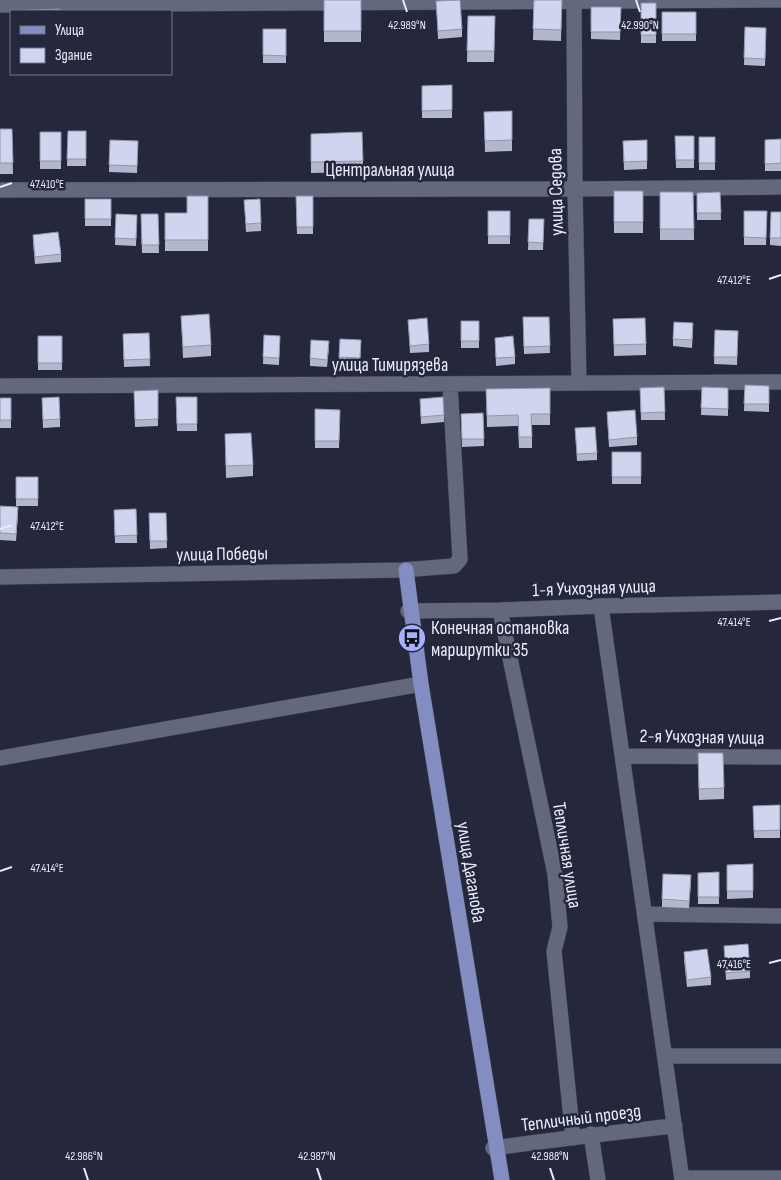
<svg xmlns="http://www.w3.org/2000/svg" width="781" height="1180" font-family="'Sofia Sans Condensed',sans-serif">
<rect width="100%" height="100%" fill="#25283c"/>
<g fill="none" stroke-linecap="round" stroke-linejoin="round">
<defs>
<path id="minor" d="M574 0 575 189 579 383
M0 5 781 0
M0 190 575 189 781 187
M0 386 781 382
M0 577 402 570 454 566 460 559 450 384
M601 606 682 1180
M500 610 555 874 560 927 554 951 573 1138
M408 611 500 610 601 606 781 602
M622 756 781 757
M0 758 421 684
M645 914 781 916
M665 1056H781
M591 1134 598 1180
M493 1148C553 1140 614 1132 675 1126
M682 1178H781"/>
<path id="major" d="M406 570 421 684 502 1180"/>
</defs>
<use href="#minor" stroke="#434556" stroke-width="16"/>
<use href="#major" stroke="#434556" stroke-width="16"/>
<use href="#minor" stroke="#64687f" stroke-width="15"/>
<use href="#major" stroke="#848dc2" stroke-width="15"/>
</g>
<path fill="#b3b7ce" d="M324 0H361V42H324Z
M534 0H562L561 41 533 40Z
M436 1 462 29V37L438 39Z
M641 3H656V43H641Z
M591 7H621L620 40 591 39Z
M662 12H696V41H662Z
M468 16H495L494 62H467Z
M745 27 766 28 765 66 744 65Z
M263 29H286V63H263Z
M452 85V118H422V86Z
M512 111V151L485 152 484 112Z
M0 129H12L13 174H0Z
M68 131H86V166H67Z
M40 132H61V169H40Z
M311 134 363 161V172L311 173Z
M675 136H694V168H676Z
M699 137H715V170H699Z
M781 139V171H765V140Z
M110 140 138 141 137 173 109 172Z
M647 140V169L624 170 623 141Z
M614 191H643V233H614Z
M660 192H693L694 240H660Z
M720 192 721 220H697V193Z
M208 196V251H165V213H187Z
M296 196H313V234H297Z
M85 199H111V226H85Z
M244 200 261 223V231L246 232Z
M488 211H510V244H488Z
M744 211H767L766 245H744Z
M781 212V246L770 245V238Z
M116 214 137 215 136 246 115 245Z
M141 214H158L159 253H142Z
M529 219H544L543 250H528Z
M33 235 61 254V262L35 264 33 242Z
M181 316 211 345V356L183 358Z
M523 317H549L550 353 524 354Z
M613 319 646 344V355L614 356Z
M408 320 429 344V352L410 353Z
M461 321H479V348H461Z
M693 330 692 348 673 346V339Z
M715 330 738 331 737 365 714 364Z
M149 333 150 366 124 367 123 334Z
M264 335 280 336 279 365 263 364Z
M38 336H62V370H38Z
M495 338 515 357V364L496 366Z
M340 339 361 340 360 365 339 364Z
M329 348 327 367 310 366V358Z
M745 385 769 386V412L744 411Z
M664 387 665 420H641L640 388Z
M702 387 728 388V416L701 415Z
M550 388V425H532V448H519L518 426 487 427 486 389Z
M158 390V426L135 427 134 391Z
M176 397H197V431H177Z
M0 398H11V428H0Z
M42 398 60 419V427L43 428Z
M420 399 444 415V422L421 424Z
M315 409 340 410 339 448H315Z
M607 412 637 437V445L609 447Z
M483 413 484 446 462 447 461 414Z
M575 428 597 453V460L577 461Z
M225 434 253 465V476L226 478Z
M612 452H641V484H612Z
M16 477H38V506H16Z
M0 506 18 515 16 541 0 540Z
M136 509 137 543H115L114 510Z
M149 513H166L167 548 150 549Z
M698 764 724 788V799L699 800Z
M780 805V838H754L753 806Z
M753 864V898L727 899V865Z
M719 872V904H698V873Z
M691 883 689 908 662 907V899Z
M724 946 750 971V978L726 980Z
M684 952 711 977V985L687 987 684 960Z"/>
<path fill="#d0d5ef" stroke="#9295a7" d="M324 0H361V31H324Z
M460 0 462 29 438 31 436 1Z
M534 0H562L561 30 533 29Z
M641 3H656V35H641Z
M591 7H621L620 32H591Z
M60 9V11H29V10Z
M662 12H696V34H662Z
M468 16H495L494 51H467Z
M745 27 766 28 765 59 744 58Z
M263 29H286V56L263 55Z
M452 85V110L422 111V86Z
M512 111V140L485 141 484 112Z
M0 129H12L13 163H0Z
M68 131H86V159H67Z
M40 132H61V161H40Z
M362 132 363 161 311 162V134Z
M675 136H694V160H676Z
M699 137H715V163H699Z
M781 139V163L765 164V140Z
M110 140 138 141 137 166 109 165Z
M647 140V161L624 162 623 141Z
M614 191H643V222H614Z
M660 192H693L694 229H660Z
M720 192 721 213H697V193Z
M187 196H208V240H165V213H187Z
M296 196H313V227H297Z
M85 199H111V219H85Z
M260 199 261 223 246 224 244 200Z
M488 211H510V236H488Z
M744 211H767L766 238 744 237Z
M771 212H781V238H770Z
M116 214 137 215 136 239 115 238Z
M141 214H158L159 245H142Z
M529 219H544L543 243 528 242Z
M58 232 61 254 35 257 33 235Z
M209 314 211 345 183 347 181 316Z
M523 317H549L550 346 524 347Z
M427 318 429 344 410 346 408 320Z
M645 318 646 344 614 345 613 319Z
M461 321H479V341H461Z
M674 322 693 323 692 340 673 339Z
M715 330 738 331 737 357H714Z
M149 333 150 359 124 360 123 334Z
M264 335 280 336 279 358 263 357Z
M38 336H62V363H38Z
M513 336 515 357 496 358 495 338Z
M340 339 361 340 360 358 339 357Z
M311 340 329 341 327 360 310 358Z
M745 385 769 386V404H744Z
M664 387 665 412 641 413 640 388Z
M702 387 728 388V409L701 408Z
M550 388V414H531L532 437H519L518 415 487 416 486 389Z
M158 390V419L135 420 134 391Z
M59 397 60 419 43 420 42 398Z
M176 397H197V424H177Z
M443 397 444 415 421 417 420 399Z
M0 398H11V420H0Z
M315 409 340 410 339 441H315Z
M635 410 637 437 609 440 607 412Z
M483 413 484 439H462L461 414Z
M595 427 597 453 577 454 575 428Z
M251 433 253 465 226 466 225 434Z
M612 452H641V477H612Z
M16 477H38V499H16Z
M0 506 18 507 16 534 0 533Z
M136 509 137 535 115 536 114 510Z
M149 513H166L167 541H150Z
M698 753H723L724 788 699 789Z
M780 805V830L754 831 753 806Z
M753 864V891H727V865Z
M719 872V897H698V873Z
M663 874 691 875 689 901 662 899Z
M748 944 750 971 726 973 724 946Z
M707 949 711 977 687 980 684 952Z"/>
<path fill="none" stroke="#e9ecf9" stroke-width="2" d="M403 0 407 12M636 0 640 12M0 187 12 183M769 279 781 275M0 529 12 525M769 621 781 618M0 871 12 867M769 963 781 960M84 1168 88 1180M317 1168 321 1180M550 1168 554 1180"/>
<defs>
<symbol id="bus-disc" viewBox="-11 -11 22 22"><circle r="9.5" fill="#a5b1fc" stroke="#25283c"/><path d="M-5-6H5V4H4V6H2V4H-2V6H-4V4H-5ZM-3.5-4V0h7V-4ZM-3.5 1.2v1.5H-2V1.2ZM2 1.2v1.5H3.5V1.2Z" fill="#111"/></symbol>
</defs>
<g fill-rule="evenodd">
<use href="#bus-disc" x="396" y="622" width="32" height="32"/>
</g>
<g text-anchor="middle" stroke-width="5" stroke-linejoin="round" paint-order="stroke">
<g font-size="19" fill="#e9ecf9" stroke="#25283c">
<text x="390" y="176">Центральная улица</text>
<text transform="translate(555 192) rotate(-91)" y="7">улица Седова</text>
<text x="390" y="371">улица Тимирязева</text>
<text transform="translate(222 553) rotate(-1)" y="7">улица Победы</text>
<text transform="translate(594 587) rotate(-2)" y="7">1-я Учхозная улица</text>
<text transform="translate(702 736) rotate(1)" y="7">2-я Учхозная улица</text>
<text transform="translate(568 855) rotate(81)" y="7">Тепличная улица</text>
<text transform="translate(472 872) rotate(81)" y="7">улица Даганова</text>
<text transform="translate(581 1117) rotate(-7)" y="7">Тепличный проезд</text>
</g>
<g font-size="19" fill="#e9ecf9" stroke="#25283c" text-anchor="start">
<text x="431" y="634">Конечная остановка<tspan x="431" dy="22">маршрутки 35</tspan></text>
</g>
</g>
<g font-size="12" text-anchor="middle" fill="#e9ecf9" stroke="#25283c" stroke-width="5" stroke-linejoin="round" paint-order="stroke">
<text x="407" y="29">42.989°N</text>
<text x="640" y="29">42.990°N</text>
<text x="47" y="188">47.410°E</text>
<text x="734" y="284">47.412°E</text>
<text x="47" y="530">47.412°E</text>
<text x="734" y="626">47.414°E</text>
<text x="47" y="872">47.414°E</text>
<text x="734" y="968">47.416°E</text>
<text x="84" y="1160">42.986°N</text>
<text x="317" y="1160">42.987°N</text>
<text x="550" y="1160">42.988°N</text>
</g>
<rect x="10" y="10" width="162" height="65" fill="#25283c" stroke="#737688"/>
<rect x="20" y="26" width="25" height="8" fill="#848dc2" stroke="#737688"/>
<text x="55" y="35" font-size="15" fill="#e9ecf9">Улица</text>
<rect x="20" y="48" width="25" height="15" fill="#d0d5ef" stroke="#737688"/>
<text x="55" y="60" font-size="15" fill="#e9ecf9">Здание</text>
</svg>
